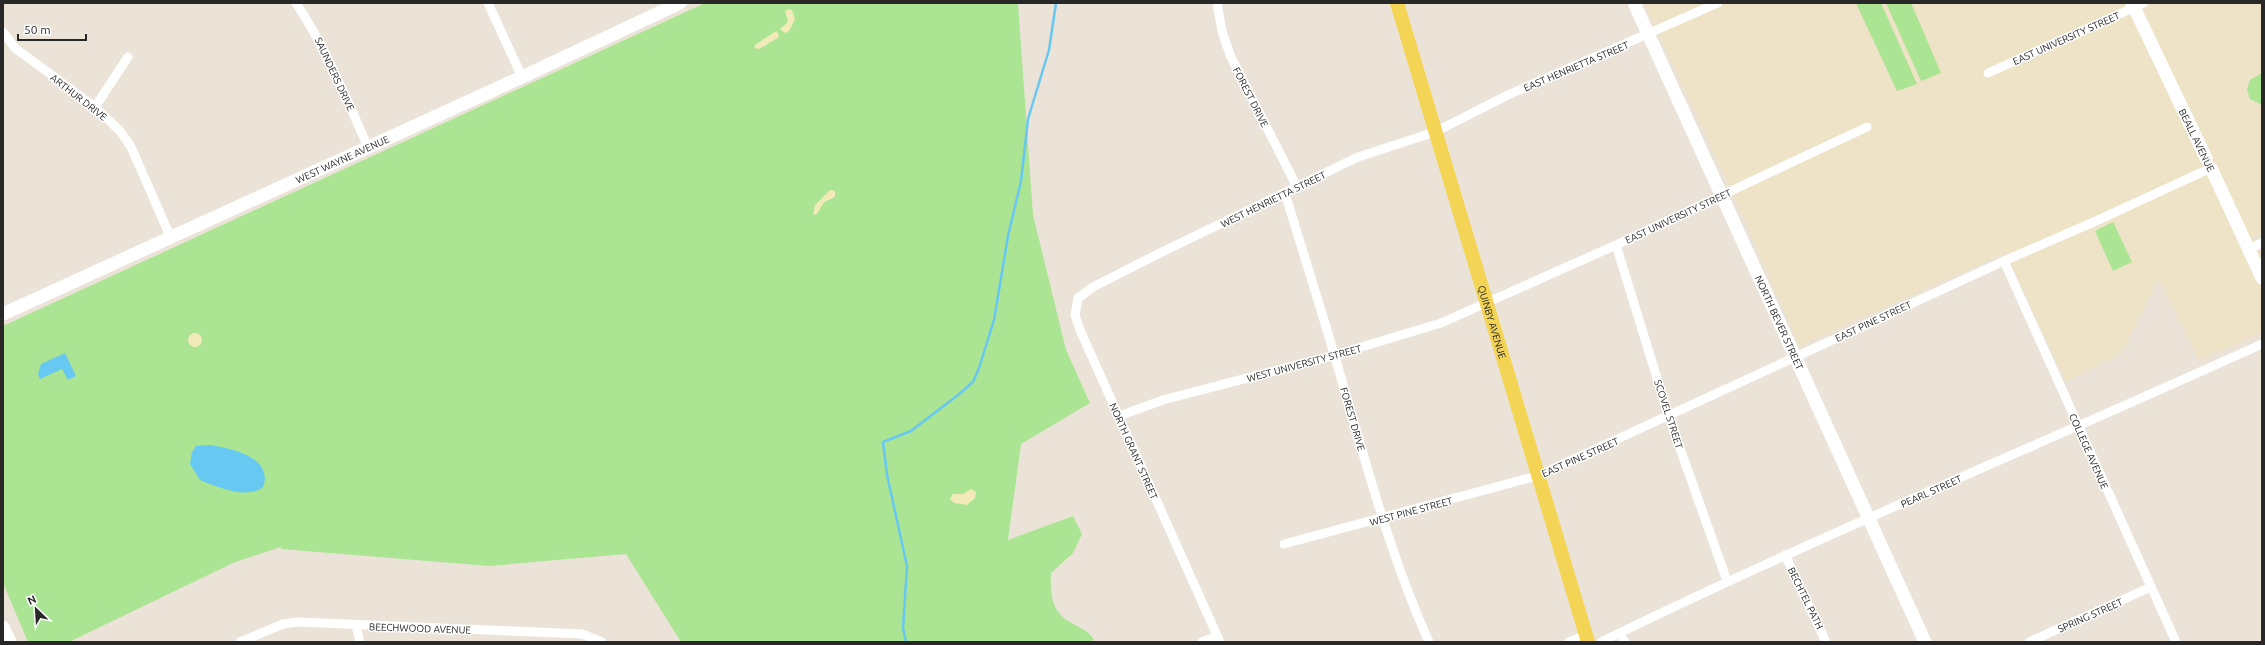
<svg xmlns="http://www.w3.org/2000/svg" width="2265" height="645" font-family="Ubuntu,sans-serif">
<rect width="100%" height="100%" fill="#ebe3d8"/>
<path fill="#eee2c7" d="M1644 3H2262V233L2253 237 2262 256V333L2198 360 2159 278 2122 353 2066 382 2006 253 1799 346 1735 198Z"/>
<path fill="#abe492" d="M705 3H1018L1033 215 1066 350 1090 403 1021 444 1008 540 1073 516 1082 534 1073 553 1051 573C1050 592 1051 612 1070 622 1080 628 1088 630 1094 640L1089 642H681L626 554 489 566 281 549V547L235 562 69 642H28L3 583V326Z
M1856 3H1881L1917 84 1897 91Z
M1886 3H1911L1941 73 1921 81Z
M2262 73V105L2250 99 2247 90 2250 80Z
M2113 222 2132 262 2113 271 2095 231Z"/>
<path fill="#f2ebb9" d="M788 9 792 10 795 19 789 31 785 33 780 29 788 22 785 11Z
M776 31 779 34 778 38 759 49 754 48 755 45Z
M830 190 835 191V197L824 202 817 214 813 215 815 205Z
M188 340a7 7 0 1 1 14 0a7 7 0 1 1-14 0Z
M971 489 976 492 975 498 967 505 954 503 950 499 953 494H963Z"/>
<path fill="#67c8f1" d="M65 353 76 376 68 380 62 369 40 379 38 374 41 364Z
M210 445C230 448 274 457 263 487 247 500 217 487 200 480L190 464 192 452 196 446Z"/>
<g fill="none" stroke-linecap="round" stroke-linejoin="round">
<path stroke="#67c8f1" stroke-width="2.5" d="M906 642 903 628 907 566 887 475 883 442 911 431 958 395 973 382 979 368 994 320 1008 236 1021 181 1028 119 1049 50 1056 3"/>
<path stroke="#fff" stroke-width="9" d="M296 3C326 48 346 98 368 147
M488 3 522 77
M1217 3 1222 31 1230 55 1297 187
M3 32 15 48 95 107 121 132 131 147 171 238
M1988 73 2144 3
M95 107 128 57
M1285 193C1304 256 1324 318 1342 381 1368 470 1391 558 1429 642
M1616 245 1669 417 1727 581
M2248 249 2262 243
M2004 261 2176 642
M1119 416 1163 400 1335 355 1441 323 1616 245 1867 127
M1284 544 1537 476 2004 261 2096 221 2211 168 2208 163
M1785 555 1826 642
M356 626 360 642
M1619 633 1625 642
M240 642 283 624 298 622 582 634 602 642
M1202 642 1217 636
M1220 642 1080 330 1075 315 1078 298 1093 287 1160 253 1358 157 1435 132 1508 95 1718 3
M1569 642 1586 635
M1601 642C1818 536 2042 444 2262 344
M2029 642 2151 587"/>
<g stroke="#fff" stroke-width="13">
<path id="s1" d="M1634 3 1925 642"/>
<path d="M2132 3 2206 158"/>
<path d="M2211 168 2262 278"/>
<path id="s2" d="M3 314 522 77 680 3"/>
<path d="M3 627 10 642"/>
</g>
<path stroke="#f4d454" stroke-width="14" id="s3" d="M1397 3 1588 642"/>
</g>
<g text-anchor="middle" stroke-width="3" stroke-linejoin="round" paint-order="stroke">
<g font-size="10" fill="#282828" stroke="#fff">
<text transform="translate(2066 38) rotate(-24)" y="4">EAST UNIVERSITY STREET</text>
<text transform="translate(1576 66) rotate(-23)" y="4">EAST HENRIETTA STREET</text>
<text transform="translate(335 74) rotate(65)" y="4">SAUNDERS DRIVE</text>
<text transform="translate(79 97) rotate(38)" y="4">ARTHUR DRIVE</text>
<text transform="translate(1251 97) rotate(63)" y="4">FOREST DRIVE</text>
<text transform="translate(2197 140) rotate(64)" y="4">BEALL AVENUE</text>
<text dy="4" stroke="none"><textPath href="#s2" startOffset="373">WEST WAYNE AVENUE</textPath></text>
<text transform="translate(1273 199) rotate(-26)" y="4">WEST HENRIETTA STREET</text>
<text transform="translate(1678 216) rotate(-25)" y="4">EAST UNIVERSITY STREET</text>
<text transform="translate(1873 321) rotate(-25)" y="4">EAST PINE STREET</text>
<text dy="4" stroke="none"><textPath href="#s3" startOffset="333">QUINBY AVENUE</textPath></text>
<text dy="4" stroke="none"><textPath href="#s1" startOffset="351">NORTH BEVER STREET</textPath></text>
<text transform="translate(1304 363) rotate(-15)" y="4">WEST UNIVERSITY STREET</text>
<text transform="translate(1669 414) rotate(72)" y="4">SCOVEL STREET</text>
<text transform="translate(1353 419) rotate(74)" y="4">FOREST DRIVE</text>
<text transform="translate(1134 451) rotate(66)" y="4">NORTH GRANT STREET</text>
<text transform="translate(2089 451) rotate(66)" y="4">COLLEGE AVENUE</text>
<text transform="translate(1580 457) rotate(-24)" y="4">EAST PINE STREET</text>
<text transform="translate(1931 491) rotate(-24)" y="4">PEARL STREET</text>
<text transform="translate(1411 511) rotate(-15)" y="4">WEST PINE STREET</text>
<text transform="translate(1806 598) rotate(64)" y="4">BECHTEL PATH</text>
<text transform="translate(2090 615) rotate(-24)" y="4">SPRING STREET</text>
<text transform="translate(420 628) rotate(2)" y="4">BEECHWOOD AVENUE</text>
</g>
</g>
<rect width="2265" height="645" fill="none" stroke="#282828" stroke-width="8"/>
<g transform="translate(36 609) rotate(335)" stroke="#ffffff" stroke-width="3" paint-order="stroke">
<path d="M0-3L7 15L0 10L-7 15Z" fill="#282828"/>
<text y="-6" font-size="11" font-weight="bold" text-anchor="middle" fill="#282828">N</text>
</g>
<path d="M18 34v6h68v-6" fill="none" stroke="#282828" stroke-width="2"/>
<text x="24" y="34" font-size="12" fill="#282828" stroke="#ffffff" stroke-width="3" paint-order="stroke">50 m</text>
</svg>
